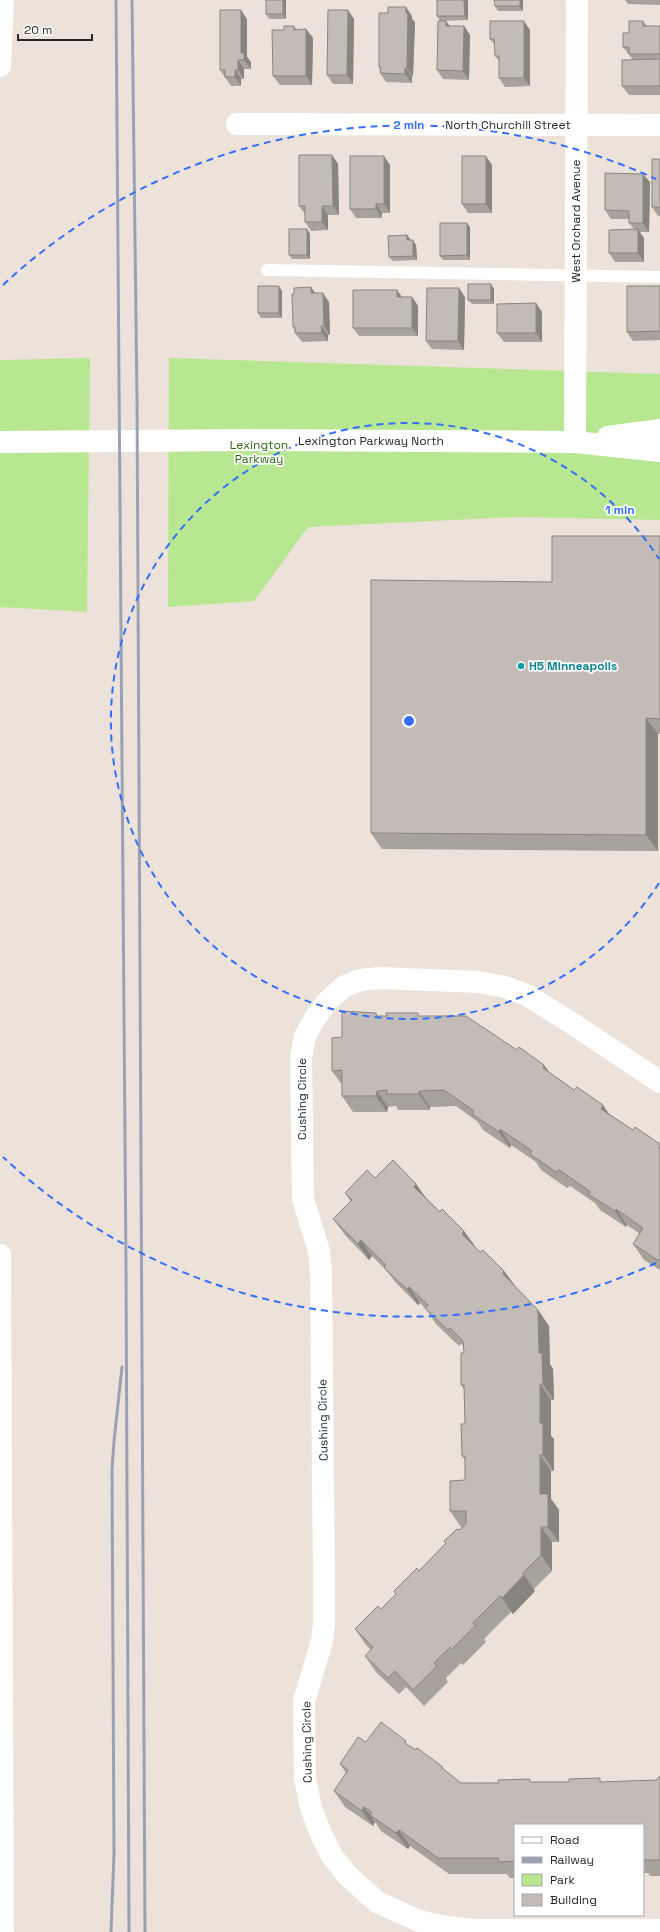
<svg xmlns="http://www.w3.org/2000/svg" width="660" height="1932" font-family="'Space Grotesk',sans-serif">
<rect width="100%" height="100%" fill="#ece2d9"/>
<path fill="#b7e790" d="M90 358 87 612 0 607V360Z
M169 358 660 374V520L516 517 308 527 254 601 168 607Z"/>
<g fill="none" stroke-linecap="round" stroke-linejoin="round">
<path stroke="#fff" stroke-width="12" d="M267 270 660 277"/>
<path stroke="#fff" stroke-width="22" d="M0 66 3 0
M237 124 660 125
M575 442 577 0
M660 1082 573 1024 527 995 505 987 479 982 379 978 360 980 343 987 328 1001 315 1018 305 1036 301 1058 303 1199 319 1251 321 1274 324 1576V1624L322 1641 304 1701 305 1778 311 1808 321 1834 332 1856 347 1875 377 1902 419 1921 446 1927 477 1930H660
M0 1255 3 1932"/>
<path stroke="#fff" stroke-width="22" d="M608 437 660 430
M0 442 250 440 575 442 660 451"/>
<path stroke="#9ba1b4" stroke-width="3" d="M116 0 126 1266 129 1932
M132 0 137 399 145 1932
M111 1932 114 1854 112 1469 114 1441 122 1367"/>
</g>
<path fill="#a8a29d" d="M286 0V19H269L266 14Z
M437 0H468V20L440 21 437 16Z
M523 0V11H498L495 6Z
M625 0H660V5L628 4Z
M412 16V19L415 22 413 76H412V83L386 82 380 73V70L379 67Z
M247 19V57L251 62V69H244V79H241V86H231L220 70Z
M354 19 353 84H333L327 75Z
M643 21 647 26H660V95H629L622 86 633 60 623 47 629 33Z
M294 26 297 30 306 29 313 38 312 85H280L273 76 284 30Z
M450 26H464L470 35 469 80 443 79 437 70Z
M530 30V86L505 87 499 78V61L495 56V45L490 39Z
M332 155 338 164 339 215H328V230L311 231 305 222V214L299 206Z
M660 159V216H658L652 207Z
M390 165V213H382V218H356L350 209Z
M492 165V213H468L462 204Z
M650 182 649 232H639L644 238V262H615L609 253 634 229 629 223V219H611L605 210Z
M470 227V260H443L440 256Z
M307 229 310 234V259H292L289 255Z
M407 235 410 239V240L416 245 417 260 393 261 389 257Z
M660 286V340L633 341 627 332Z
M494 289V304H472L468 300Z
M397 290 402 297H412L418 306V336H359L353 328Z
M282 291V318H261L258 313Z
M315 293 329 302 330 335H328V341L302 342 295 333V331L293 327Z
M465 297 464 350 432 349 426 341Z
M542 312V342H504L497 333Z
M660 536V734H658V851L382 849 371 833 552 582Z
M379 1016H420L550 1073 633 1130 660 1144V1270L644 1260 633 1244 640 1234 627 1225 626 1227 600 1210 595 1203 570 1186 567 1188 541 1170 536 1162 511 1145 510 1148 483 1130 478 1122 456 1106 430 1107V1110H398L396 1106 388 1107 387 1112H353L342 1096V1085L332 1071 342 1037Z
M375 1178 416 1184 427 1199 480 1252 504 1271 515 1286 538 1310 549 1326 550 1364 553 1369 554 1400H551V1436L554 1439V1471H551V1499L559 1510V1542H552V1571L534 1589 535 1591 513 1614 511 1612 484 1639 486 1642 463 1665 461 1663 446 1678 448 1682 424 1706 406 1687 399 1694 376 1672 365 1656 371 1650 366 1645 355 1629 381 1609 396 1595 462 1527H461L450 1511 465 1480V1460L462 1456 465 1424 464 1389 461 1385 464 1353V1346L461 1344 459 1346 436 1324 426 1309 420 1303 418 1305 396 1283 386 1270 372 1256 369 1260 345 1235 333 1219 351 1202 345 1193Z
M366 1742 410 1746 461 1783 602 1782 656 1780 660 1776V1876H650L648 1873H643V1825H515V1878H510L507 1874H449L410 1846 408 1849 381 1831 375 1822 373 1826 345 1807 334 1791 346 1773 340 1764Z"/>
<path fill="#88847f" d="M283 0H286V19L283 14Z
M464 0H468V20L465 16Z
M520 0H523V11L520 6Z
M406 7 412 16V19L415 22 413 76 407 68Z
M241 10 247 19V57L251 62V69L244 60 241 53Z
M348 10 354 19 353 84 347 75Z
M446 21 453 30 446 26Z
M524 21 530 30V86L524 78Z
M464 26 470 35 469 80 463 71Z
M306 29 313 38 312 85 306 76Z
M238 60 244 69V79L238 70Z
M405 68 412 76V83L405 74Z
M235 70 241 79V86L235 77Z
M332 155 338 164 339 215 333 206Z
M384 156 390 165V213L384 204Z
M486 156 492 165V213L486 204Z
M643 174 650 182 649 232 643 223Z
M376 204 382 213V218L376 209Z
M322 206 328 215V230L322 222Z
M467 223 470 227V260L467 255Z
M307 229 310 234V259L307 255Z
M638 229 644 238V262L638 253Z
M407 235 410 239V245L407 240Z
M413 240 416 245 417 260 413 256Z
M491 284 494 289V304L491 300Z
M279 286 282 291V318L279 313Z
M311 287 317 296 311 293Z
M459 288 465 297 464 350 458 341Z
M397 290 403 299 397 297Z
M323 293 329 302 330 335 324 326Z
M412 297 418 306V336L412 328Z
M536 303 542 312V342L536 333Z
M321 326 328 335V341L322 333Z
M646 718 658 734V851L646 835Z
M544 1065 555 1080 543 1068Z
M377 1091 388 1107 387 1112 376 1096Z
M419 1091 430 1107V1110L419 1094Z
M603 1105 614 1121 601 1109Z
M500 1129 511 1145 510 1148 499 1132Z
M416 1184 427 1200 414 1187Z
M616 1209 627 1225 626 1227 615 1211Z
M464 1231 475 1246 473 1249 462 1234Z
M361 1240 372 1256 369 1260 358 1244Z
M504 1271 516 1287 503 1274Z
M409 1287 420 1303 418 1305 407 1289Z
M538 1310 549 1326 550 1364 553 1369 554 1400 543 1384 539 1353Z
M540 1384 551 1400V1436L554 1439V1471L543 1455 540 1423Z
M540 1455 551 1471V1499L559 1510V1542L548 1527 540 1494Z
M541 1527 552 1542V1571L541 1555Z
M524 1575 535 1591 513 1614 502 1598Z
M364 1807 375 1822 373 1826 362 1811Z
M399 1830 410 1846 408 1849 396 1833Z"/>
<path fill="#c3bcb6" stroke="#88847f" d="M266 0H283V14H266Z
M437 0H464L465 16H437Z
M494 0H520V6H495Z
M388 7H406V13H408L407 68H405V74L380 73 381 67H379V13H388Z
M220 10H241V53H244V60H238V70H235V77H225V70H220Z
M328 10H348L347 75H327Z
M438 21H446V26H464L463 71 437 70Z
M490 21H524V78H499V56H495L494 39H490Z
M629 21H643V26H660V54H629V47H623V33H629Z
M284 26H294V30L306 29V76H273L272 30H284Z
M660 59V86H622V60Z
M299 155H332L333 206H322V222H305V206H299Z
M350 156H384V204H376V209H350Z
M462 156H486V204H462Z
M652 159H660V207H652Z
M605 173 643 174V223H629V211L605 210Z
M440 223H467V255L440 256Z
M289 229H307V255H289Z
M638 229V253H609V230Z
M407 235V240H413V256L389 257 388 236Z
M468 284H491V300H468Z
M258 286H279V313H258Z
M627 286H660V331L627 332Z
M311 287V293H323L324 326H321L322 333H295V327H293L292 294H294V288Z
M427 288H459L458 341H426Z
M353 290H397V297H412V328H353Z
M536 303V333H497V304Z
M552 536H660V719L646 718V835L371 833V580L552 582Z
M342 1011 376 1013 377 1016H387L386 1013H418V1016H466L517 1050 519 1047 544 1065 543 1068 574 1090 577 1087 603 1105 601 1109 633 1130 635 1127 660 1144V1146L659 1148 660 1149V1260L659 1261 633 1244 643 1228 616 1209 615 1211 588 1194 591 1192 559 1170 556 1172 530 1154 532 1151 500 1129 499 1132 472 1114 474 1111 444 1090 419 1091V1094H387V1090L377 1091 376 1096H342V1070L332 1071V1038L342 1037Z
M393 1160 416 1184 414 1187 440 1212 442 1209 464 1231 462 1234 480 1252 483 1250 504 1271 503 1274 538 1310 539 1353H542L543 1384H540V1423H543V1455H540V1494H548V1527H541V1555L522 1574 524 1575 502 1598 500 1596 473 1623 475 1626 452 1649 450 1647 434 1663 437 1666 413 1690 395 1671 388 1678 365 1656 373 1647 355 1629 378 1606 381 1609 396 1594 394 1591 417 1568 419 1571 446 1543 444 1541 457 1529 459 1530 466 1524V1511H450V1481L465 1480V1456H462L461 1424H465L464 1385H461V1353H464L463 1341 450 1328 448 1330 425 1308 428 1305 409 1287 407 1289 384 1268 386 1265 361 1240 358 1244 333 1219 352 1200 345 1193 367 1170 375 1178Z
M381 1722 406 1741 405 1743 416 1750 417 1748 443 1767 442 1768 461 1783H499L498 1780 530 1779V1782H569V1779L600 1778V1782L656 1780 660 1776V1860H643V1825H515V1861L499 1862 498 1858H438L399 1830 396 1833 370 1815 372 1812 364 1807 362 1811 334 1791 348 1770 340 1764 358 1737 366 1742Z"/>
<g fill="none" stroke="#336eff" stroke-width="2" stroke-dasharray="7 5">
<path d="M659 883A298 298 0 1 1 659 559"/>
<path d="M656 1263A596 596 0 0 1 3 1157M3 285A596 596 0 0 1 656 179"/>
</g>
<circle fill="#0f9aa8" stroke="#fff" stroke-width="1.5" cx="521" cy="666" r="4"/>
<g text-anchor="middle" stroke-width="3.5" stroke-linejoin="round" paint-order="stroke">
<g font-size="12" fill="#282828" stroke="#fff">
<text x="508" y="129">North Churchill Street</text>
<text transform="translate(576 221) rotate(-90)" y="4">West Orchard Avenue</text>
<text x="371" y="445">Lexington Parkway North</text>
<text transform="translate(302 1099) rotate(-90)" y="4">Cushing Circle</text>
<text transform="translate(323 1420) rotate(-91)" y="4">Cushing Circle</text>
<text transform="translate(307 1742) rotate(-91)" y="4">Cushing Circle</text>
</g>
<g font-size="12" fill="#2f6a14" stroke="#fff">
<text x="259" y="449">Lexington<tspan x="259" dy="14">Parkway</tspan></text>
</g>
<g font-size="12" font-weight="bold" fill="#0d838f" stroke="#fff" text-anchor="start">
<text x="529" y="670">H5 Minneapolis</text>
</g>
</g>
<circle cx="409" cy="721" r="6" fill="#336eff" stroke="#fff" stroke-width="2"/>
<g font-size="12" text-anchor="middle" font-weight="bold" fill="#336eff" stroke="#fff" stroke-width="3.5" stroke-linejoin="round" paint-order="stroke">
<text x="409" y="129">2 min</text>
<text x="620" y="514">1 min</text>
</g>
<rect x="514" y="1824" width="130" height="92" fill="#ffffff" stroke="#a9a9a9"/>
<rect x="522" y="1837" width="20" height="6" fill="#ffffff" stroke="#a9a9a9"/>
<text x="550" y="1844" font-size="12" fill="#282828">Road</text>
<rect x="522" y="1857" width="20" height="6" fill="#9ba1b4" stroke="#a9a9a9"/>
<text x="550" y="1864" font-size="12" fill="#282828">Railway</text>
<rect x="522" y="1874" width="20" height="12" fill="#b7e790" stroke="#a9a9a9"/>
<text x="550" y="1884" font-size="12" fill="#282828">Park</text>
<rect x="522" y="1894" width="20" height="12" fill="#c3bcb6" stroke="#a9a9a9"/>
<text x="550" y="1904" font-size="12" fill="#282828">Building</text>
<path d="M18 34v6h74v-6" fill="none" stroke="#282828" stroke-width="2"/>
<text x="24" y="34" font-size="12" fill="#282828" stroke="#ffffff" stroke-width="3" paint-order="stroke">20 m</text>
</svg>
